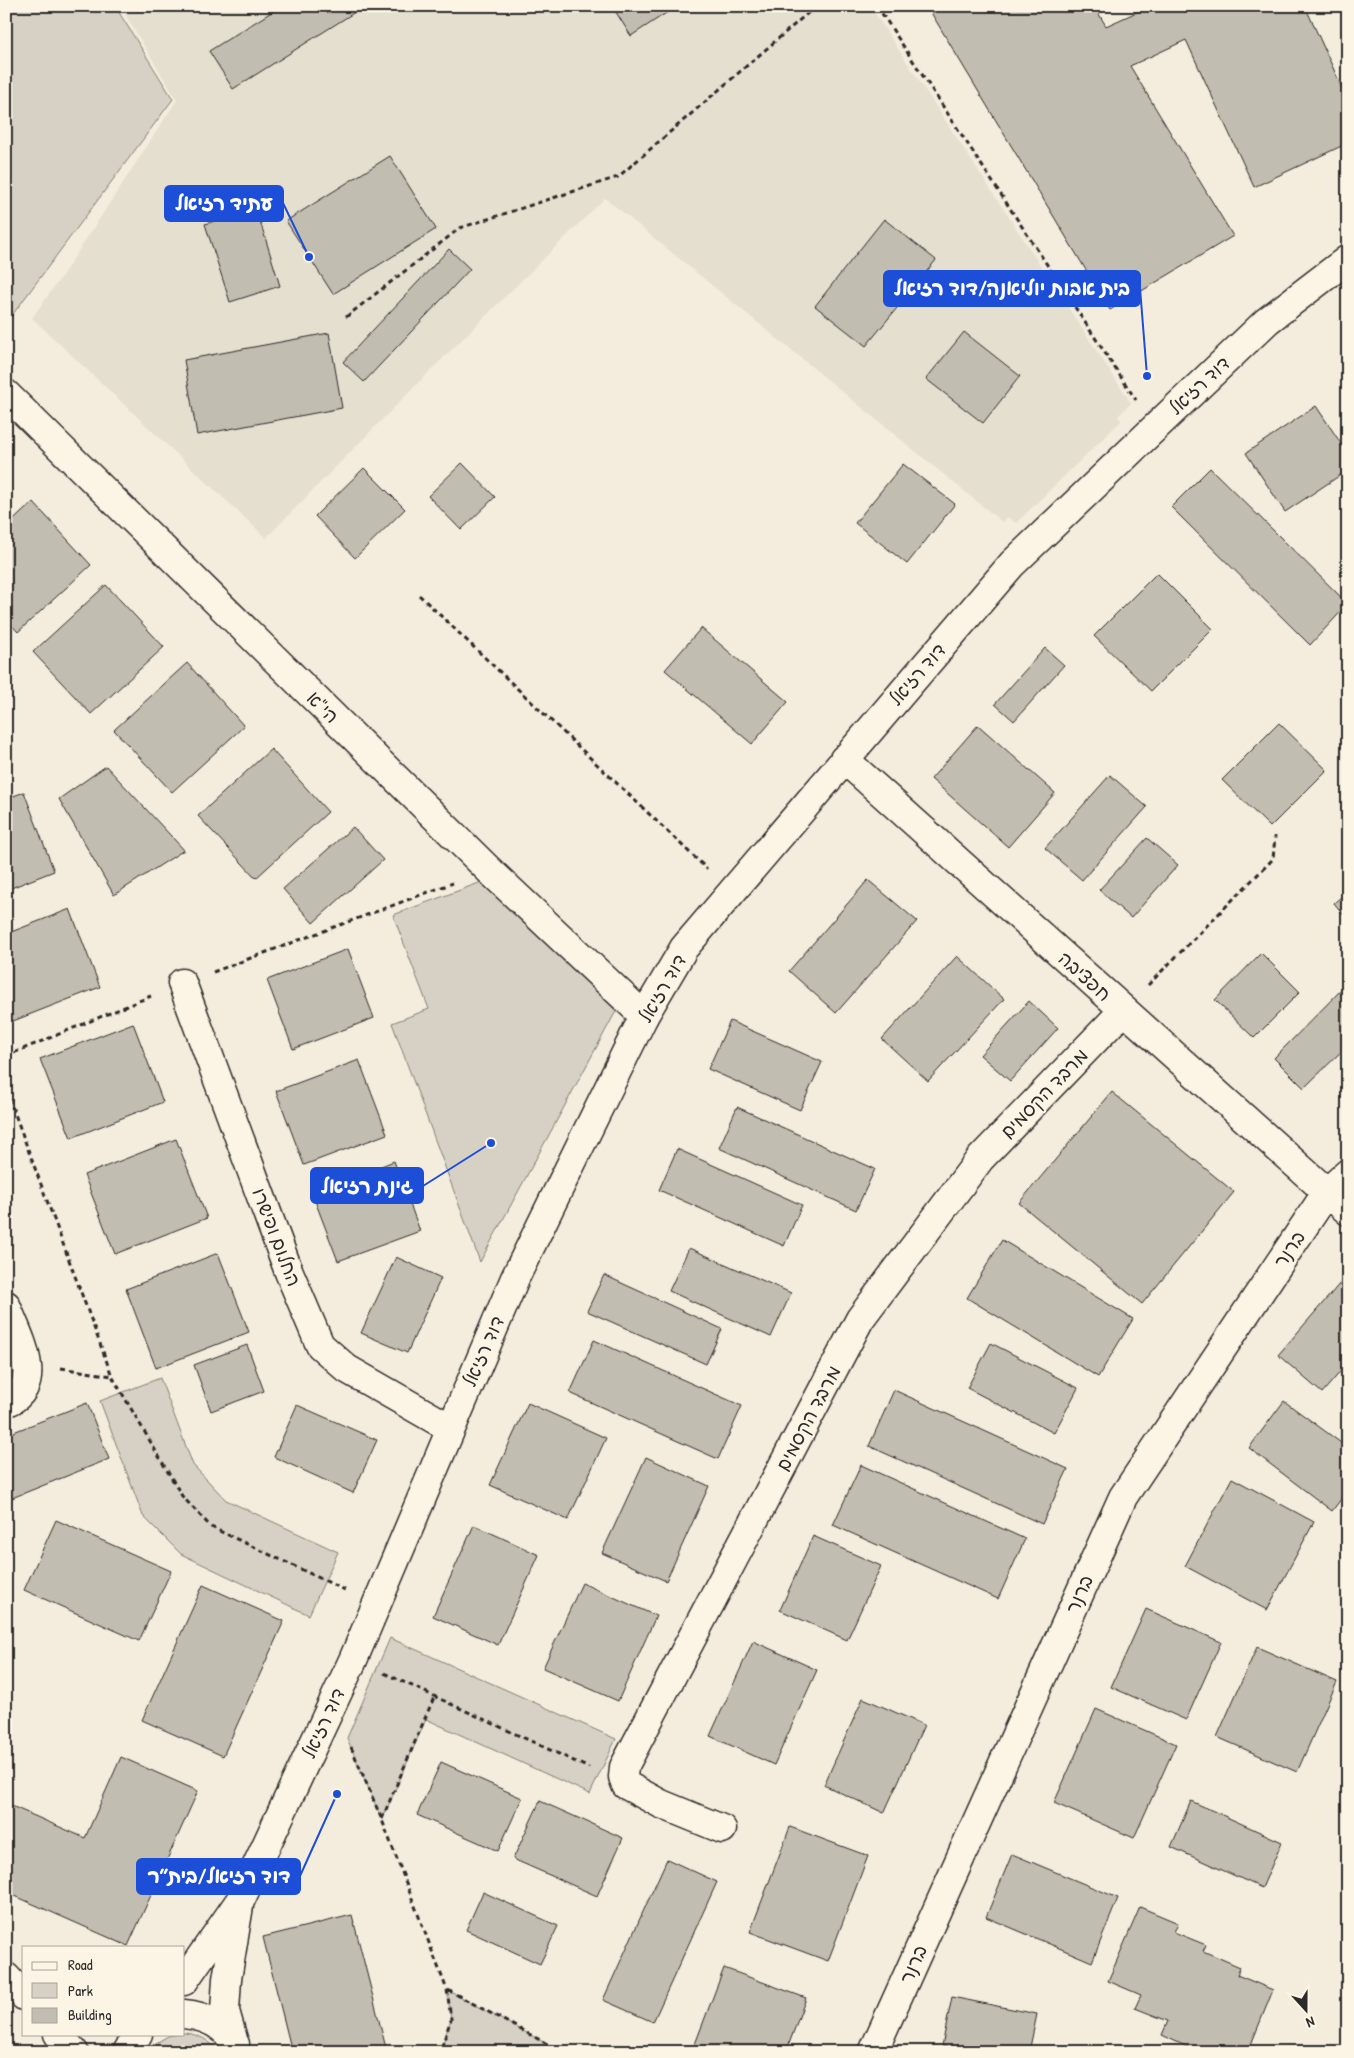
<svg xmlns="http://www.w3.org/2000/svg" width="1354" height="2058" font-family="'Patrick Hand','Playpen Sans Hebrew',sans-serif">
<rect width="100%" height="100%" fill="#f4edde"/>
<filter id="ink" filterUnits="userSpaceOnUse"><feTurbulence type="fractalNoise" baseFrequency=".02" numOctaves="2"/><feDisplacementMap in="SourceGraphic" scale="10" xChannelSelector="R" yChannelSelector="G"/><feConvolveMatrix kernelMatrix="1 2 1 2 8 2 1 2 1" color-interpolation-filters="sRGB"/></filter>
<g filter="url(#ink)">
<path fill="#e5dfd0" d="M120 6H870L1131 403 1118 416 1121 421 1016 523 1008 517 1002 522 605 198 425 376 266 538 32 318 66 270 177 100Z"/>
<path fill="#d6d1c4" stroke="#807e78" d="M6 6H115L173 99 10 318 6 315Z
M487 880 621 1002 480 1262 392 1023 429 1009 393 915Z
M160 1378 193 1465 226 1500 338 1552 309 1615 181 1554 143 1516 100 1401Z
M390 1638 616 1739 590 1794 426 1719 382 1820 347 1738Z
M447 1990 562 2052H440L451 2019Z
M184 2033C197 2034 211 2040 218 2052H149L156 2043 168 2036Z"/>
<path fill="#c2bdb1" stroke="#2b2b2b" d="M281 6 363 7 233 89 209 51Z
M612 6H677L631 36Z
M927 6H1094L1106 26 1150 6H1305L1348 101V143L1254 187 1186 40 1130 66 1233 236 1110 310Z
M390 156 436 229 333 294 286 221Z
M256 208 280 286 230 302 205 224Z
M884 219 936 260 866 346 815 306Z
M449 249 470 269 364 382 343 362Z
M964 332 1020 376 983 423 926 379Z
M329 333 342 408 197 435 184 360Z
M1316 406 1348 454V470L1285 512 1246 453Z
M462 463 495 497 461 530 428 496Z
M903 464 955 504 907 564 855 523Z
M364 468 405 509 355 558 315 516Z
M1210 468 1348 604 1310 645 1171 507Z
M33 502 91 565 18 632 6 619V527Z
M1157 573 1213 629 1151 691 1094 636Z
M106 585 164 647 91 714 33 652Z
M701 628 788 702 752 744 665 670Z
M1045 648 1064 665 1014 721 995 704Z
M187 663 244 726 172 792 114 730Z
M1279 723 1327 770 1270 827 1222 780Z
M978 725 1055 793 1008 847 931 779Z
M271 749 328 812 256 878 198 816Z
M106 766 184 850 114 895 59 799Z
M1110 775 1147 807 1082 880 1045 848Z
M24 792 54 871 6 890V799Z
M353 827 383 860 313 923 283 889Z
M1147 838 1178 865 1131 918 1099 890Z
M868 880 917 921 836 1013 789 971Z
M1348 891V920L1334 903Z
M70 909 100 987 8 1023 6 1018V934Z
M348 949 374 1018 293 1049 267 980Z
M1261 953 1300 992 1254 1038 1215 1000Z
M957 956 1004 999 928 1081 882 1039Z
M1348 983V1045L1304 1088 1274 1058Z
M1029 1001 1058 1028 1010 1081 980 1055Z
M730 1021 822 1062 800 1110 708 1069Z
M133 1023 163 1102 71 1138 40 1059Z
M359 1060 387 1134 304 1165 276 1091Z
M1112 1092 1234 1192 1142 1304 1019 1203Z
M737 1107 875 1169 856 1210 719 1148Z
M176 1139 207 1218 115 1254 84 1175Z
M677 1149 802 1205 784 1246 659 1190Z
M394 1161 420 1231 338 1261 312 1193Z
M1002 1240 1133 1319 1098 1377 967 1298Z
M689 1248 791 1293 771 1337 669 1291Z
M218 1253 249 1332 156 1368 126 1289Z
M396 1257 441 1278 407 1353 361 1333Z
M1348 1274V1363L1322 1393 1278 1355Z
M604 1275 722 1329 706 1364 587 1311Z
M594 1340 742 1406 718 1459 570 1393Z
M991 1343 1078 1388 1054 1433 967 1388Z
M247 1345 264 1391 211 1411 194 1365Z
M894 1390 1068 1469 1042 1524 869 1446Z
M1284 1401 1348 1448V1490L1332 1511 1249 1448Z
M87 1403 109 1459 7 1500 6 1435Z
M528 1403 606 1438 568 1520 490 1485Z
M297 1405 377 1440 353 1493 274 1457Z
M646 1457 709 1486 666 1581 602 1553Z
M861 1465 1025 1539 998 1599 833 1525Z
M1232 1478 1314 1522 1267 1610 1185 1566Z
M56 1520 171 1571 139 1641 24 1590Z
M474 1525 539 1555 498 1645 433 1616Z
M813 1536 881 1566 847 1640 780 1610Z
M582 1583 656 1616 618 1701 543 1668Z
M203 1585 284 1621 223 1756 142 1720Z
M1146 1609 1221 1642 1186 1720 1111 1687Z
M753 1641 817 1670 774 1765 710 1736Z
M1257 1647 1337 1682 1297 1772 1217 1737Z
M863 1698 924 1725 884 1813 824 1785Z
M1096 1709 1176 1744 1134 1838 1054 1803Z
M121 1757 198 1791 128 1946 6 1892 7 1804 85 1838Z
M441 1762 522 1798 498 1851 417 1815Z
M540 1801 623 1838 597 1896 513 1859Z
M1191 1801 1282 1842 1262 1888 1171 1847Z
M790 1827 868 1856 828 1961 750 1932Z
M1012 1854 1118 1898 1092 1962 986 1917Z
M667 1859 717 1882 653 2022 603 2000Z
M483 1892 558 1926 540 1964 466 1930Z
M1140 1907 1178 1923 1174 1932 1206 1945 1203 1951 1240 1967 1237 1975 1273 1990 1248 2052H1198L1162 2035 1168 2021 1135 2008 1141 1995 1108 1981Z
M352 1915 386 2048 373 2052H292L263 1937Z
M724 1968 806 1998 786 2052H692Z
M952 1997 1037 2014 1029 2052H953L954 2049 942 2046Z"/>
<g fill="none" stroke-linecap="round" stroke-linejoin="round">
<defs>
<path id="minor" d="M6 394 489 870 644 1016
M844 759 1348 1211
M182 983 289 1272 320 1345 347 1369 450 1428
M6 1305C17 1334 48 1386 6 1403
M722 1829 661 1804 626 1785 623 1777 624 1767 860 1319 980 1159 1123 1011
M6 1977 24 1996
M58 2034 74 2052
M873 2052 1123 1497 1327 1192 1348 1173"/>
<path id="tertiary" d="M184 1981 241 1899 353 1660 515 1278 644 1016 684 948 1012 564 1267 321 1348 259
M184 2014C205 2016 225 2025 235 2044
M233 2039 225 2011 227 1979 239 1906
M127 2052 138 2034"/>
</defs>
<use href="#minor" stroke="#2b2b2b" stroke-width="31"/>
<use href="#tertiary" stroke="#2b2b2b" stroke-width="31"/>
<path stroke="#2b2b2b" stroke-width="3" stroke-dasharray="5 4" stroke-linecap="butt" d="M877 6 1136 400
M346 317 460 228 618 177 816 6
M419 595 707 869
M213 972 453 883
M1148 985 1273 859 1275 836
M6 1056 151 996
M6 1090 112 1376 182 1496 211 1527 345 1590
M61 1368 112 1376
M384 1673 589 1768
M351 1747 382 1820 447 1990 451 2019 440 2052
M382 1819 435 1695
M448 1990 562 2052"/>
<use href="#minor" stroke="#fcf5e5" stroke-width="28"/>
<use href="#tertiary" stroke="#fcf5e5" stroke-width="28"/>
</g>
</g>
<g text-anchor="middle" stroke-width="4.5" stroke-linejoin="round" paint-order="stroke">
<g font-size="19" fill="#2b2b2b" stroke="#fcf5e5">
<text transform="translate(1199 385) rotate(-43)" y="7">דוד רזיאל</text>
<text transform="translate(917 674) rotate(-49)" y="7">דוד רזיאל</text>
<text transform="translate(323 707) rotate(45)" y="7">הי"א</text>
<text transform="translate(1085 976) rotate(42)" y="7">חפציבה</text>
<text transform="translate(662 988) rotate(-60)" y="7">דוד רזיאל</text>
<text transform="translate(1044 1093) rotate(-46)" y="7">מרבד הקסמים</text>
<text transform="translate(277 1237) rotate(69)" y="7">החלום ופישרו</text>
<text transform="translate(1289 1249) rotate(-56)" y="7">ברנר</text>
<text transform="translate(483 1351) rotate(-66)" y="7">דוד רזיאל</text>
<text transform="translate(808 1418) rotate(-62)" y="7">מרבד הקסמים</text>
<text transform="translate(1079 1594) rotate(-66)" y="7">ברנר</text>
<text transform="translate(323 1723) rotate(-65)" y="7">דוד רזיאל</text>
<text transform="translate(913 1964) rotate(-66)" y="7">ברנר</text>
</g>
</g>
<path fill="none" stroke="#1d4ed8" stroke-width="2" d="M309 257L283 203M1147 376L1140 288M491 1143L423 1186M337 1794L300 1876"/>
<g fill="#1d4ed8" stroke="#fcf5e5" stroke-width="2">
<circle cx="309" cy="257" r="5"/>
<circle cx="1147" cy="376" r="5"/>
<circle cx="491" cy="1143" r="5"/>
<circle cx="337" cy="1794" r="5"/>
</g>
<g fill="#1d4ed8" stroke="#1d4ed8" stroke-width="2">
<rect x="165" y="186" width="118" height="35" rx="5"/>
<rect x="884" y="271" width="256" height="35" rx="5"/>
<rect x="311" y="1168" width="112" height="35" rx="5"/>
<rect x="137" y="1859" width="163" height="35" rx="5"/>
</g>
<g font-size="20" text-anchor="middle" font-weight="bold" fill="#fff">
<text x="224" y="210">עתיד רזיאל</text>
<text x="1012" y="295">בית אבות יוליאנה/דוד רזיאל</text>
<text x="367" y="1193">גינת רזיאל</text>
<text x="219" y="1883">דוד רזיאל/בית״ר</text>
</g>
<rect width="1354" height="2058" fill="none" stroke="#fcf5e5" stroke-width="25"/>
<rect x="12" y="12" width="1329" height="2033" fill="none" stroke="#2b2b2b" stroke-width="2" filter="url(#ink)"/>
<rect x="22" y="1946" width="162" height="90" fill="#fcf5e5" stroke="#a8a49b"/>
<rect x="32" y="1962" width="25" height="8" fill="#fcf5e5" stroke="#a8a49b"/>
<text x="68" y="1970" font-size="15" fill="#2b2b2b">Road</text>
<rect x="32" y="1983" width="25" height="15" fill="#d6d1c4" stroke="#a8a49b"/>
<text x="68" y="1996" font-size="15" fill="#2b2b2b">Park</text>
<rect x="32" y="2008" width="25" height="15" fill="#c2bdb1" stroke="#a8a49b"/>
<text x="68" y="2020" font-size="15" fill="#2b2b2b">Building</text>
<g transform="translate(1306 2010) rotate(159)" stroke="#fcf5e5" stroke-width="4" paint-order="stroke">
<path d="M0-4L9 19L0 12L-9 19Z" fill="#2b2b2b"/>
<text y="-8" font-size="14" font-weight="bold" text-anchor="middle" fill="#2b2b2b">N</text>
</g>
</svg>
